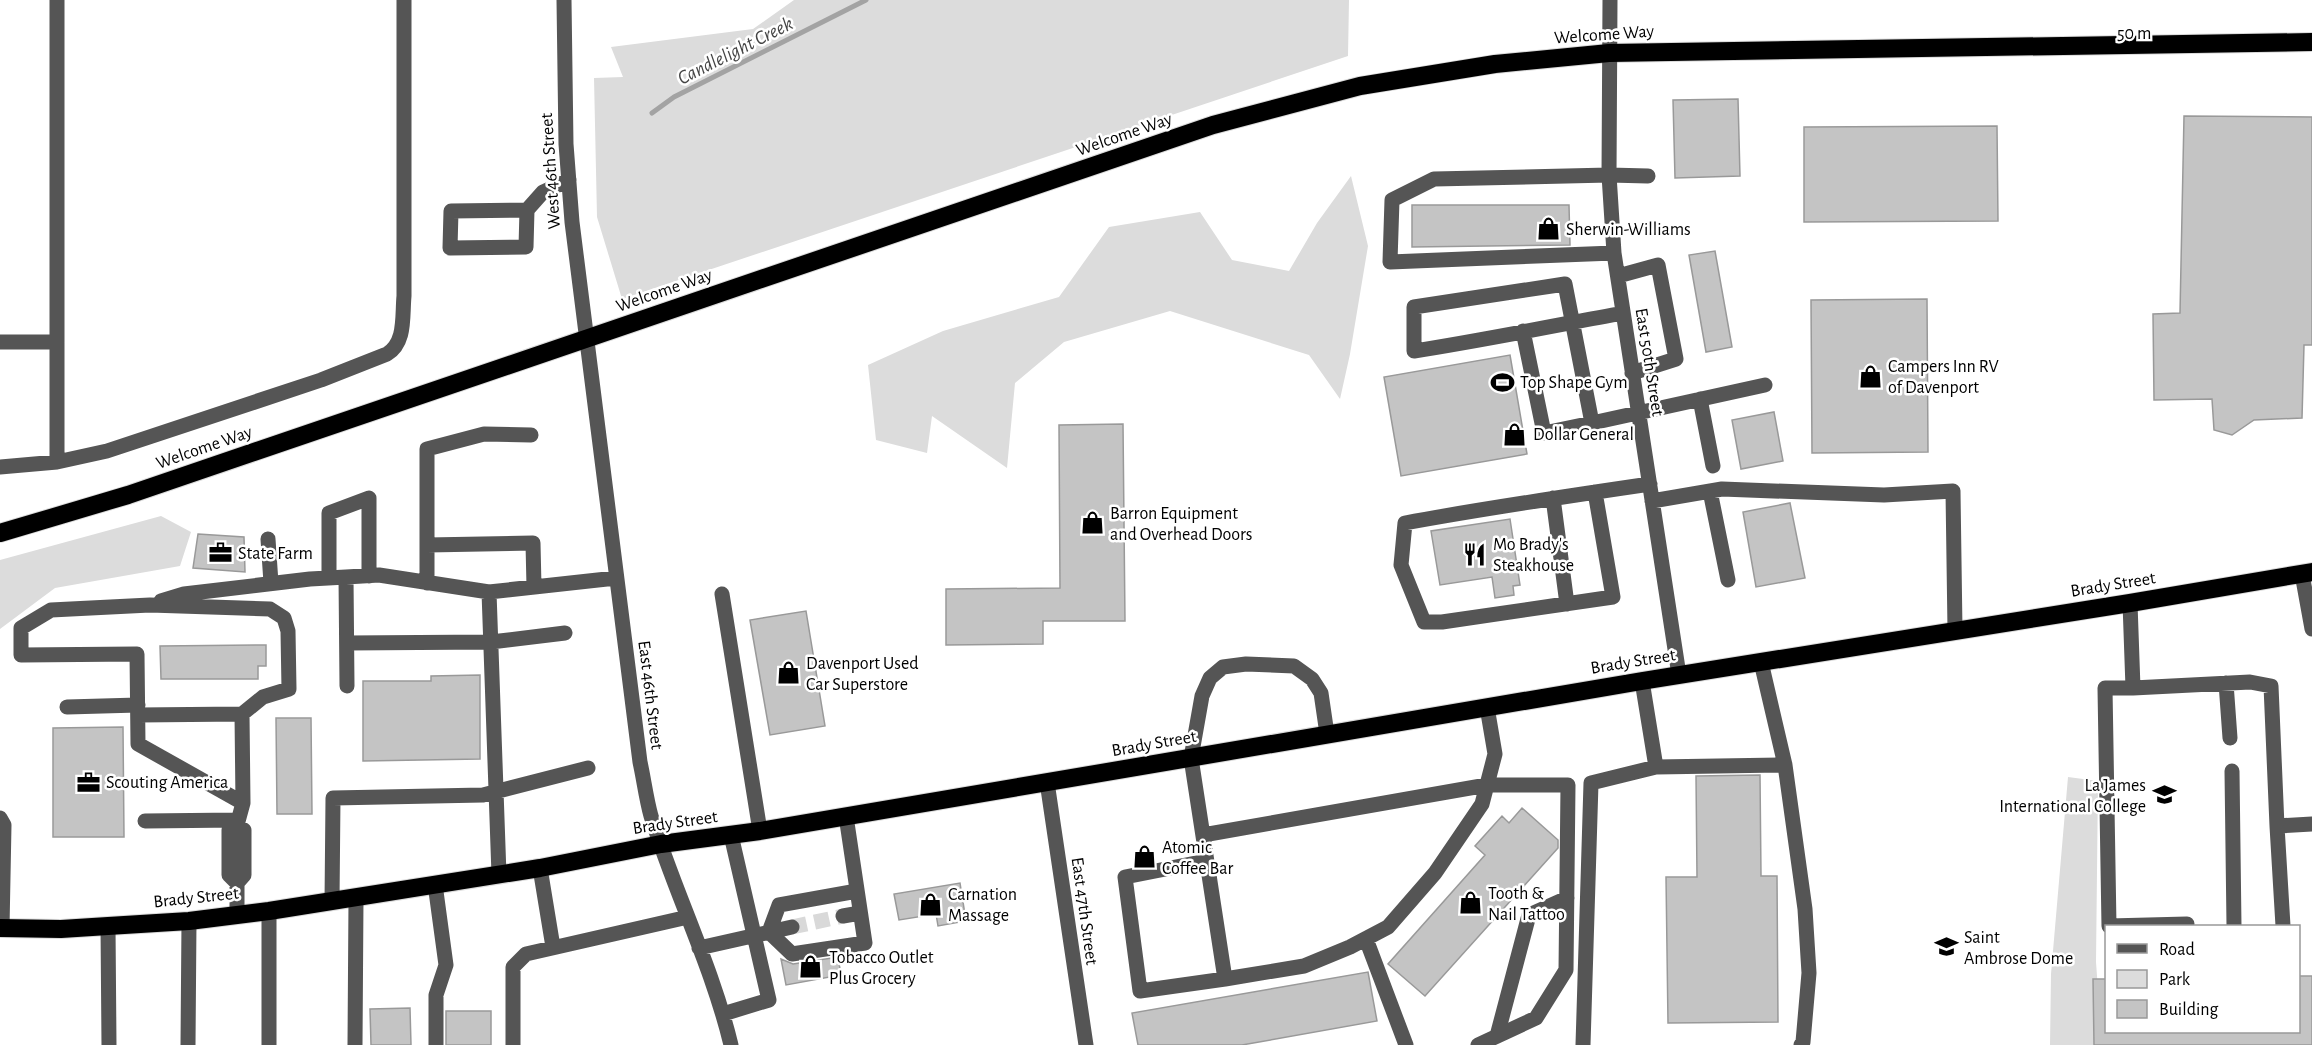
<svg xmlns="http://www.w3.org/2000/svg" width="2312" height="1045" font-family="'Alegreya Sans',sans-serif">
<rect width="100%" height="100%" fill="#fff"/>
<path fill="#dcdcdc" d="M794 0H1349L1348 56 622 299 597 217 594 78 623 77 611 47 753 29Z
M1351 176 1368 246 1350 354 1340 399 1309 355 1170 311 1064 342 1015 383 1007 468 932 416 927 453 876 440 868 365 943 331 1059 297 1109 227 1200 212 1232 260 1289 271 1317 223Z
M161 516 191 532 180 566 55 588 0 629V560Z
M2068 777 2098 781 2096 962 2102 1045H2050L2051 974Z"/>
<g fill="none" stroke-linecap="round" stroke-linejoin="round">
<path stroke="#a3a3a3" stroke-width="5" d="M652 113 674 97 866 0"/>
</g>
<path fill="#c4c4c4" stroke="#999" stroke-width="1.5" d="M1738 99 1740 176 1675 178 1673 100Z
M2184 116 2312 117V345H2304L2302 418 2254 420 2232 435 2214 430 2212 399 2154 400 2153 314 2180 313Z
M1997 126 1998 221 1804 222V127Z
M1412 205H1569L1570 245 1412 247Z
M1715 251 1732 347 1706 352 1689 255Z
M1927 299 1928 452 1812 453 1811 300Z
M1510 355 1527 454 1401 476 1384 377Z
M1774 412 1783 461 1741 469 1732 420Z
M1123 424 1125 621H1043V644L946 645V589L1060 588 1059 425Z
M1790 503 1805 578 1756 587 1743 512Z
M1510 519 1520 585 1513 586 1514 595 1495 598 1492 577 1440 585 1431 531Z
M198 534 244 537 245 572 193 568Z
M806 611 825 726 770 735 750 620Z
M266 645V666H258V679H161L160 646Z
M480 675V759L363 761V681H431V676Z
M276 718H311L312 814H277Z
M123 727 124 837H53V728Z
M1760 775 1761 876H1777L1778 1022 1668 1023 1666 877H1697L1696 776Z
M1522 808 1558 840V848L1425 996 1388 964 1485 855 1475 846 1502 816 1509 823Z
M960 883 966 921 938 926 936 914 899 920 894 894Z
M838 957 841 975 786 985 781 959 793 964Z
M1368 972 1377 1021 1242 1045H1138L1132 1013Z
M2298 976H2312V1045H2094L2093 979H2106V1032H2298Z
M410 1008 411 1045H371L370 1009Z
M446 1011H491V1045H446Z"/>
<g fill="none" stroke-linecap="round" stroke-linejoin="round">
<path stroke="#d9d9d9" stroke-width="15" stroke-dasharray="15 8" stroke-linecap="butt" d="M792 927 843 916"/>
<defs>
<path id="highway" d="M0 533 128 495 1213 125 1360 86 1495 64 1609 53 2312 42
M0 928 61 929 108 926 189 921 269 911 540 868 661 844 760 831 1642 681 2130 603 2312 572"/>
</defs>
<use href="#highway" stroke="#dbdbdb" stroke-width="20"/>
<path stroke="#555" stroke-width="15" d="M57 0V462
M564 0 566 144 572 222 640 762C644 780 646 798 651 816 675 893 712 966 731 1045
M1610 0 1609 175 1614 253 1679 675
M527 210 526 247 450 248 451 211 527 210 543 192 569 180
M1614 253 1390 262 1392 200 1434 179 1609 175 1648 176
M1618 276 1658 265 1676 359 1632 373
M1523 331 1544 433 1592 423 1565 284 1414 307V351C1484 340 1553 326 1623 313
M0 342H57
M1700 399 1713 466
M1592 423 1765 385
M0 467 57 462 107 451 321 380 387 354C406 342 402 317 404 296V0
M1710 491 1728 580
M1595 492 1613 597 1442 622H1424L1401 565 1405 523C1486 508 1568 496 1650 484
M1553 498 1567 604
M1652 501 1722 489 1884 495 1953 491 1955 630
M268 539 271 583
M427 545 533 543 534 587
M2302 574 2312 629
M346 577 347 686
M329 578V513L369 498V576
M427 583V449L484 434 531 435
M489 592 499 875
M722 594 760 831
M161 601 184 594 310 579 346 577 379 575 489 592 616 578
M2130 603 2133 688 2250 682 2271 686 2277 826 2312 824
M347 643 491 642 565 633
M1761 662 1785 765 1805 909 1809 973 1803 1042 1801 1045
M1642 681 1656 767
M2226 683 2230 738
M2133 688H2105L2109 926 2187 924
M67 707 138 705
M138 715 242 714 263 697 289 689 288 631 284 618 270 609 150 605 51 610 21 628V655L137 654 138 744 243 803
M1327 734 1321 693 1312 679 1294 666 1246 664 1223 667 1210 678 1202 696 1191 758 1225 979 1304 966 1350 947 1388 927 1435 873 1482 804 1495 754 1487 707
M2232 771 2234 926
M1047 782 1086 1045
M846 816 865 943 792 954 769 932 779 905 857 891
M0 818 4 825 2 928
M145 821 237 820
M237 825 243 803 242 714
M237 825 229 830V875L237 883V914
M237 825 244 830V875L237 883
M2277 826 2283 926
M1203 835 1487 785H1568L1566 970 1536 1018 1478 1045
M1206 861 1125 877 1140 991 1225 979
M540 868 553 947
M435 884 446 965 436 995V1045
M332 902 333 798 483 795 588 768
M269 911V1045
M843 916 860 913
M108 926 109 1045
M1366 939 1406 1045
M699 948 792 927
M723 1014 769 1000 731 835
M1497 1036 1529 915 1567 898
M188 1045 189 921
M355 1045 356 899
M513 1045V967L526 954 688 917
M1583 1045 1591 783 1656 767 1785 765"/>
<use href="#highway" stroke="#000" stroke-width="18"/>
</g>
<defs>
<symbol id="shop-bare" viewBox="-9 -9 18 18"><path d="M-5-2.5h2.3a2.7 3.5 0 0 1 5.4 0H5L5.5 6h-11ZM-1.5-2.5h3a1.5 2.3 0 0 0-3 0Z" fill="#000" stroke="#fff" stroke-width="2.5" paint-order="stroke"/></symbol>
<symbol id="stadium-bare" viewBox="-9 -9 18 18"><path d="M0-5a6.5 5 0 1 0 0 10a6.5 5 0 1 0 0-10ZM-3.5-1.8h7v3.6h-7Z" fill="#000" stroke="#fff" stroke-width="2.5" paint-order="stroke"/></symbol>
<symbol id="office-bare" viewBox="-9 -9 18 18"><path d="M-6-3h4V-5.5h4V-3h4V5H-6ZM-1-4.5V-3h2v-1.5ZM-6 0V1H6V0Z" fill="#000" stroke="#fff" stroke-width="2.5" paint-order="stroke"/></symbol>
<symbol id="restaurant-bare" viewBox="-9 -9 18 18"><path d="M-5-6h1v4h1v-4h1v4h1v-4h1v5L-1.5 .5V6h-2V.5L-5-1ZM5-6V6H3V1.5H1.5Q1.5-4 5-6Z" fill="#000" stroke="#fff" stroke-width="2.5" paint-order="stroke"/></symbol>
<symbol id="university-bare" viewBox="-9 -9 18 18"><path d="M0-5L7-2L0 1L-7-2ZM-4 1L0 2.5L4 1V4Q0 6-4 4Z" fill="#000" stroke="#fff" stroke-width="2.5" paint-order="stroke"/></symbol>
</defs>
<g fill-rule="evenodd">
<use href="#shop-bare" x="1532" y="212" width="33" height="33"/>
<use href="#shop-bare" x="1854" y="360" width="33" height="33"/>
<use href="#stadium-bare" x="1486" y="366" width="33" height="33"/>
<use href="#shop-bare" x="1498" y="418" width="33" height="33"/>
<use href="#shop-bare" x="1076" y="506" width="33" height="33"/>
<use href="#office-bare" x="204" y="536" width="33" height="33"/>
<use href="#restaurant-bare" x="1458" y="538" width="33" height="33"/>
<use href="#shop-bare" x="772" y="656" width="33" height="33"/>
<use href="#office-bare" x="72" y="766" width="33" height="33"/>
<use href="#university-bare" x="2148" y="778" width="33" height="33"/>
<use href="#shop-bare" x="1128" y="840" width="33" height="33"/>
<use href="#shop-bare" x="1454" y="886" width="33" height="33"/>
<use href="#shop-bare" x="914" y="888" width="33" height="33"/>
<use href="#university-bare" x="1930" y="930" width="33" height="33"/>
<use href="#shop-bare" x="794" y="950" width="33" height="33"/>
</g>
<g text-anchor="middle" stroke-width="5" stroke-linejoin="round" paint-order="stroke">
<g font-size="18" fill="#000" stroke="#fff">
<text transform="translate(1604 34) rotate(-4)" y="6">Welcome Way</text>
<text transform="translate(1124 134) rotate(-19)" y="6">Welcome Way</text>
<text transform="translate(550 171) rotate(-94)" y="6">West 46th Street</text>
<text transform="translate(664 290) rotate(-19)" y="6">Welcome Way</text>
<text transform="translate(1650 362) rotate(81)" y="6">East 50th Street</text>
<text transform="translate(204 447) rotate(-19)" y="6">Welcome Way</text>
<text transform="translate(2113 584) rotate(-9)" y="6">Brady Street</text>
<text transform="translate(1633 661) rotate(-9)" y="6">Brady Street</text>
<text transform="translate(651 695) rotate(83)" y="6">East 46th Street</text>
<text transform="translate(1154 743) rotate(-10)" y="6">Brady Street</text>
<text transform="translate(675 822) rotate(-8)" y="6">Brady Street</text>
<text transform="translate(196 897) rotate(-6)" y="6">Brady Street</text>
<text transform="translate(1085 911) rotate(82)" y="6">East 47th Street</text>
</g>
<g font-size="18" fill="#000" stroke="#fff" text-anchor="start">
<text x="1566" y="235">Sherwin-Williams</text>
<text x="1888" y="372">Campers Inn RV<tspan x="1888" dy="21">of Davenport</tspan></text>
<text x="1520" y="388">Top Shape Gym</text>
<text x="1533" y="440">Dollar General</text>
<text x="1110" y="519">Barron Equipment<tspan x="1110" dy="21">and Overhead Doors</tspan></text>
<text x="1493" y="550">Mo Brady's<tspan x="1493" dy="21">Steakhouse</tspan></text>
<text x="238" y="559">State Farm</text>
<text x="806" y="669">Davenport Used<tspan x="806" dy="21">Car Superstore</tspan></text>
<text x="106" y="788">Scouting America</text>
<text x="2146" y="791" text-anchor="end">La James<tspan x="2146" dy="21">International College</tspan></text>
<text x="1162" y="853">Atomic<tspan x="1162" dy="21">Coffee Bar</tspan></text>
<text x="1488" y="899">Tooth &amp;<tspan x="1488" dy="21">Nail Tattoo</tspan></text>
<text x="948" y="900">Carnation<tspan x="948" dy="21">Massage</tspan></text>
<text x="1964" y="943">Saint<tspan x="1964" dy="21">Ambrose Dome</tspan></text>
<text x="829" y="963">Tobacco Outlet<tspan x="829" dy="21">Plus Grocery</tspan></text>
</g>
<g font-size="20" font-style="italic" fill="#444" stroke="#fff">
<text transform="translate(735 50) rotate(-27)" y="7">Candlelight Creek</text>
</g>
</g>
<rect x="2105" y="925" width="195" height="108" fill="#ffffff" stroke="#999999" stroke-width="1.5"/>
<rect x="2117" y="944" width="30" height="9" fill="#555555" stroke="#999999" stroke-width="1.5"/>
<text x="2159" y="955" font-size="18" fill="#000000">Road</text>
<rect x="2117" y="970" width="30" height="18" fill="#dcdcdc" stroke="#999999" stroke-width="1.5"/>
<text x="2159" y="985" font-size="18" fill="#000000">Park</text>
<rect x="2117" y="1000" width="30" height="18" fill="#c4c4c4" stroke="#999999" stroke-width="1.5"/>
<text x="2159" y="1015" font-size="18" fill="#000000">Building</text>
<path d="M2108 39v9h129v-9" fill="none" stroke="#000000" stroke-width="3"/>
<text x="2117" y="39" font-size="18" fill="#000000" stroke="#ffffff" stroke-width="4.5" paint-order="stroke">50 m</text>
</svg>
